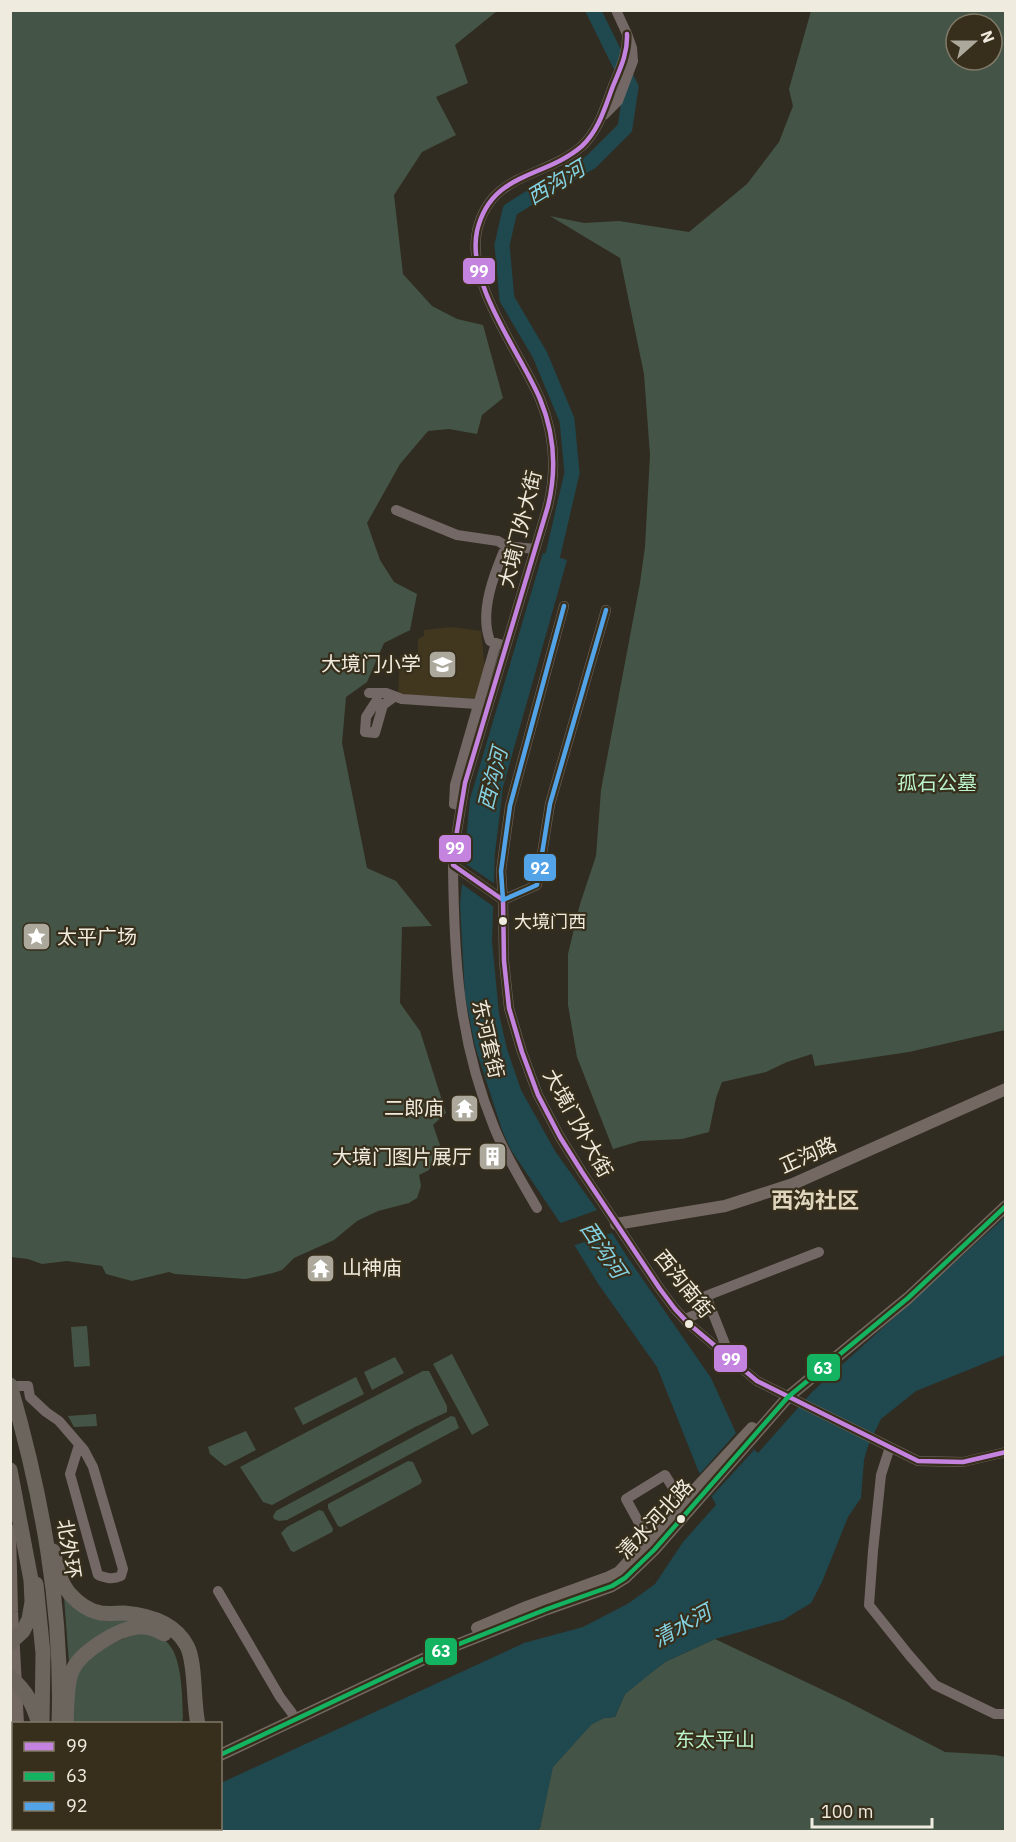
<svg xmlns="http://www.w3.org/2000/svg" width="1016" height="1842" font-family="'IBM Plex Sans','Noto Sans SC',sans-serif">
<rect width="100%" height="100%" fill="#312c21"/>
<path fill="#41361e" d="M451 627 481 631 485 670 477 699 398 695 400 655 418 657V639L424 636V630Z"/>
<path fill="#445547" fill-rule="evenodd" d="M10 11H497L455 45 468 83 436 97 456 135 422 152 394 195 403 274 432 306 457 319 483 325 503 398 482 415 477 434 449 429 428 431 400 464 367 523 380 560 394 582 417 594 410 630 384 643 367 682 346 697 342 743 367 868 396 881 432 926 402 927 400 1003 420 1031 446 1113 433 1125 440 1145 429 1170 419 1175 421 1186 417 1198 409 1203 378 1211 357 1221 334 1240 294 1258 282 1270 273 1273 246 1279 175 1274 169 1272 132 1281 106 1274 102 1266 67 1261 42 1264 28 1259 11 1257Z
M811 11H1005V1030L909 1052 815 1066 812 1054 787 1062 766 1072 722 1082 716 1098 709 1132 682 1139 640 1141 613 1149 577 1057 568 1005V954L580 904 596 856 601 790 640 583 645 547 650 455 644 374 620 258 550 216 584 223 619 221 689 232 747 184 779 142 793 106 789 89ZM956 24H992V60H956Z
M87 1326 90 1366 74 1367 71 1327Z
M452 1354 489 1425 472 1435 433 1364Z
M395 1357 404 1373 372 1390 364 1372Z
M423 1371H429L447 1406V1412L415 1427 272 1505 263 1502 240 1467Z
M356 1377 364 1394 303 1425 294 1408Z
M96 1414 97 1426 74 1427 68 1416Z
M451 1416 455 1417 459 1428 287 1520 279 1521 274 1519 273 1516 276 1511Z
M246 1431 256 1450 225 1466 210 1454 208 1447Z
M408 1461 413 1462 422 1481 420 1484 341 1527 338 1526 328 1508V1504Z
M319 1510 323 1511 333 1529 332 1532 294 1552 291 1551 281 1533 287 1527Z
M64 1597 141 1620 69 1663Z
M138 1633C145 1634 154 1635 161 1638 183 1648 182 1696 183 1717L182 1723 72 1724C73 1711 72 1687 77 1676 86 1654 117 1641 138 1633Z
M715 1639 846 1701 945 1752 996 1755 1005 1757V1831L536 1832 540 1828 552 1768 592 1723 604 1718 615 1717 625 1694 644 1678 665 1662Z"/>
<path fill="#20484f" d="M543 553 567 560 503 787 495 853 492 941 499 1014 507 1049 521 1090 555 1151 602 1217 628 1258 711 1378 736 1433 758 1453 813 1391 1005 1217V1355L916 1391 881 1419 868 1446 864 1460 861 1498 848 1517 822 1582 811 1603 783 1620 715 1639 665 1662 625 1694 615 1717 604 1718 591 1725 553 1767 540 1828 536 1831 101 1832 108 1828H220L221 1783 524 1643 583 1627 629 1603 655 1584 683 1542 716 1505 698 1470 657 1367 599 1285 565 1230 511 1150 502 1130 475 1046 465 996 460 904 470 799Z"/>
<path fill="#312c21" d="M463 862 495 884 494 907 462 884Z
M600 1209 615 1232 572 1246 558 1224Z
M736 1433 754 1450 712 1496 704 1490 698 1476Z"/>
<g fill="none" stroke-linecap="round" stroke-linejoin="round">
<path stroke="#20484f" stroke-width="15" d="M548 576 572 473 567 420 540 355 507 299 502 245 510 210 545 188 591 162 625 128 631 87 593 10"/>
<path stroke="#746866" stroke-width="10" d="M627 34C628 53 620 69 613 86 605 107 599 130 582 146 544 179 491 171 477 231 466 284 520 352 540 399 555 435 557 469 548 506L465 783 457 831 453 865 503 900 504 961 509 1008 522 1052 538 1095 560 1137 582 1172 660 1289 675 1309 689 1324 757 1381 918 1461 963 1462 1006 1452
M604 115 618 101 633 61 632 48 627 34 616 10
M396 510 457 535 498 541 506 546 535 549
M564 606 510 806 501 871 503 900 537 885 550 804 606 610
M496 643 490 641C479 612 494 574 506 546
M369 693H386L402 699 477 704
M377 700 366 717 365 732 375 733 383 705 394 697
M461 806 454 804 455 785 496 643 506 646
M453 865C454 958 458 1039 494 1127 505 1155 522 1182 537 1208
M685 1319 711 1308
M731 1359 706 1296 819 1252
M10 1386H28L30 1397 46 1412 59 1421 84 1450 93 1467 123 1569 121 1576C112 1580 107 1578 98 1575L70 1474 79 1445
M890 1447 881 1475 873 1551 869 1605 909 1655 935 1685 995 1714H1006
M649 1541 626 1499 665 1475 677 1494 684 1502
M218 1591 280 1697 292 1713"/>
<path stroke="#746863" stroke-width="12" d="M616 1224 725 1206 793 1184 1006 1089
M10 1530 12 1612 18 1724
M477 1628 524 1608 607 1578 619 1572 752 1428
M10 1755 14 1788
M220 1755 434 1654 547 1609 612 1586 625 1578 654 1550 788 1397 908 1298 1006 1206
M10 1812 14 1811"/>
<path stroke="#6c655e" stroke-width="15" d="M53 1551C56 1565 60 1583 70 1594 78 1603 89 1611 101 1613 108 1614 117 1613 124 1613 148 1615 175 1623 187 1646 196 1663 193 1703 198 1724
M36 1584 43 1653 42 1724
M66 1724C67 1709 66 1681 73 1669 82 1651 118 1629 137 1627 146 1626 156 1629 164 1634
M32 1832 33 1828
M50 1832V1828"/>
<path stroke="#6c655e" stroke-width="15" d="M10 1385C42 1496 63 1608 59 1724
M10 1470 31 1580 32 1602 29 1619 23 1631 10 1643
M10 1677C26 1690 33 1704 39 1724"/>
<defs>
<path id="bus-1" d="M627 34C628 53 620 69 613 86 605 107 599 130 582 146 544 179 491 171 477 231 466 284 520 352 540 399 555 435 557 469 548 506L465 783 457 831 453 865 503 900 504 961 509 1008 522 1052 538 1095 560 1137 582 1172 660 1289 675 1309 689 1324 757 1381 918 1461 963 1462 1006 1452"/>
<path id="bus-2" d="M220 1755 434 1654 547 1609 612 1586 625 1578 654 1550 788 1397 908 1298 1006 1206"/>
<path id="bus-3" d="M564 606 510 806 501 871 503 900 537 885 550 804 606 610"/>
</defs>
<use href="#bus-1" stroke="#372f1b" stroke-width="9"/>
<use href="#bus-2" stroke="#372f1b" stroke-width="9"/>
<use href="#bus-3" stroke="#372f1b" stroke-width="9"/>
<use href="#bus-1" stroke="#c483df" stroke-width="4.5"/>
<use href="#bus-2" stroke="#13b361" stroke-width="4.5"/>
<use href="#bus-3" stroke="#53a3e8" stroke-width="4.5"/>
</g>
<defs>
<symbol id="school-square" viewBox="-11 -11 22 22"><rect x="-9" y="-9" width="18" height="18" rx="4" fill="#ada89c" stroke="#372f1b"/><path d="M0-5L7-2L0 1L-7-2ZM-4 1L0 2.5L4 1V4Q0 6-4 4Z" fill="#fff"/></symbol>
<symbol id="sight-square" viewBox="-11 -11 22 22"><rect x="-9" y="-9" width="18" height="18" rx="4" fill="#ada89c" stroke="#372f1b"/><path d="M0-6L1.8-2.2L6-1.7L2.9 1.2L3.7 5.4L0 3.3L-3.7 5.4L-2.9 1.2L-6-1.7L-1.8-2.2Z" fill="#fff"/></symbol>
<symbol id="temple-square" viewBox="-11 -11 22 22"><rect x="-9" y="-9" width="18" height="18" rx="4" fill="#ada89c" stroke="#372f1b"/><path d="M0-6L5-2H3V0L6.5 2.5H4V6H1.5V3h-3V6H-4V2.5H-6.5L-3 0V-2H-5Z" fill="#fff"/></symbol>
<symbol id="building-square" viewBox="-11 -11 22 22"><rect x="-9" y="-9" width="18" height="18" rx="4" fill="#ada89c" stroke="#372f1b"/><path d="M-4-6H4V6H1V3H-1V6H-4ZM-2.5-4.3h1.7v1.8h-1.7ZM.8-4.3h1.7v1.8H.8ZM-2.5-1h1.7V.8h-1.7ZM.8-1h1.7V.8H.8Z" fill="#fff"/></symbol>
</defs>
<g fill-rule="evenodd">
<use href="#school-square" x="426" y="648" width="33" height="33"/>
<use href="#sight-square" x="20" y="920" width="33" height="33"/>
<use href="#temple-square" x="448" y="1092" width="33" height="33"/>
<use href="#building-square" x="476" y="1140" width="33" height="33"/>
<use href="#temple-square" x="304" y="1252" width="33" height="33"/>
</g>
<g fill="#f0ebdf" stroke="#372f1b" stroke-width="2">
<circle cx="503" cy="921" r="5"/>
<circle cx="689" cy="1324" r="5"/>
<circle cx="681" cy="1519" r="5"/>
</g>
<g text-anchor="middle" stroke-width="4.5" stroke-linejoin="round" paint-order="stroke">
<g font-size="18" fill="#f0ebdf" stroke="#372f1b" text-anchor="start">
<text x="514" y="928">大境门西</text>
</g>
<g font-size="20" fill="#f0ebdf" stroke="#372f1b">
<text transform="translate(520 529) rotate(-76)" y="7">大境门外大街</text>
<text transform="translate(488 1039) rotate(77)" y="7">东河套街</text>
<text transform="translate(578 1123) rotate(61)" y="7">大境门外大街</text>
<text transform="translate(808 1155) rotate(-24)" y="7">正沟路</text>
<text transform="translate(684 1284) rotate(51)" y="7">西沟南街</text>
<text transform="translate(655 1519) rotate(-47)" y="7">清水河北路</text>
<text transform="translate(69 1549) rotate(81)" y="7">北外环</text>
</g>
<g font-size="20" fill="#f0ebdf" stroke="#372f1b" text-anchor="end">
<text x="421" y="671">大境门小学</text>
<text x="57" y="944" text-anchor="start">太平广场</text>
<text x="444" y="1115">二郎庙</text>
<text x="472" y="1164">大境门图片展厅</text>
<text x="342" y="1275" text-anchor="start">山神庙</text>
</g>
<g font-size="20" fill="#baf3ca" stroke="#372f1b">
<text x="937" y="790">孤石公墓</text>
<text x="715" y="1747">东太平山</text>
</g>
<g font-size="21" font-style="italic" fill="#84d3e5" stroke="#372f1b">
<text transform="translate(556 183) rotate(-31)" y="7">西沟河</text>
<text transform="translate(493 779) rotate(-76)" y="7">西沟河</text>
<text transform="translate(603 1250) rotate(56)" y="7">西沟河</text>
<text transform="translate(682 1626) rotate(-29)" y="7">清水河</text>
</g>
<g font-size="22" font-weight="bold" fill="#e0d6be" stroke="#372f1b">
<text x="815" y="1208">西沟社区</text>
</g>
</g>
<g stroke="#372f1b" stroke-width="2">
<rect x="462" y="257" width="34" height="28" rx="6" fill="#c483df"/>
<rect x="438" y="834" width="34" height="29" rx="6" fill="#c483df"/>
<rect x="523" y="853" width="34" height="29" rx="6" fill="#53a3e8"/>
<rect x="713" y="1344" width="35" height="29" rx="6" fill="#c483df"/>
<rect x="806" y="1353" width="35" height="29" rx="6" fill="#13b361"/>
<rect x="424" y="1637" width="34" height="29" rx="6" fill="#13b361"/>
</g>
<g font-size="16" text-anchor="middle" font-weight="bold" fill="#fff">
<text x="479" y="277">99</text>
<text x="455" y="854">99</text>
<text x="540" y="874">92</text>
<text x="731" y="1365">99</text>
<text x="823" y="1374">63</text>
<text x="441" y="1657">63</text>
</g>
<rect width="1016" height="1842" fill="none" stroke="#f0ebdf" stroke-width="24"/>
<rect x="12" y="1722" width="210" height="108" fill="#372f1b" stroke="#817a69" stroke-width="1.5"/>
<rect x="24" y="1742" width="30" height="9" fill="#c483df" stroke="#817a69" stroke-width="1.5"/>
<text x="66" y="1752" font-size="18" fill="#f0ebdf">99</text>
<rect x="24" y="1772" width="30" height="9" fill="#13b361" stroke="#817a69" stroke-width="1.5"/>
<text x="66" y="1782" font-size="18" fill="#f0ebdf">63</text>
<rect x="24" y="1802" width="30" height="9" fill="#53a3e8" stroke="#817a69" stroke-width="1.5"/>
<text x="66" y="1812" font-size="18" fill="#f0ebdf">92</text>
<g transform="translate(974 42) rotate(69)"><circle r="28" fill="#372f1b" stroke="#817a69" stroke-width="1.5"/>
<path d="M0-4.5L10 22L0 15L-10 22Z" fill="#ada89c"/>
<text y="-9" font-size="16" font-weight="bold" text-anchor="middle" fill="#f0ebdf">N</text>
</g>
<path d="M812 1818v9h120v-9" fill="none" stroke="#f0ebdf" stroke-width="3"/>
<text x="821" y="1818" font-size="18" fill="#f0ebdf" stroke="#372f1b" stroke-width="4.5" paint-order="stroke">100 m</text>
</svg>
